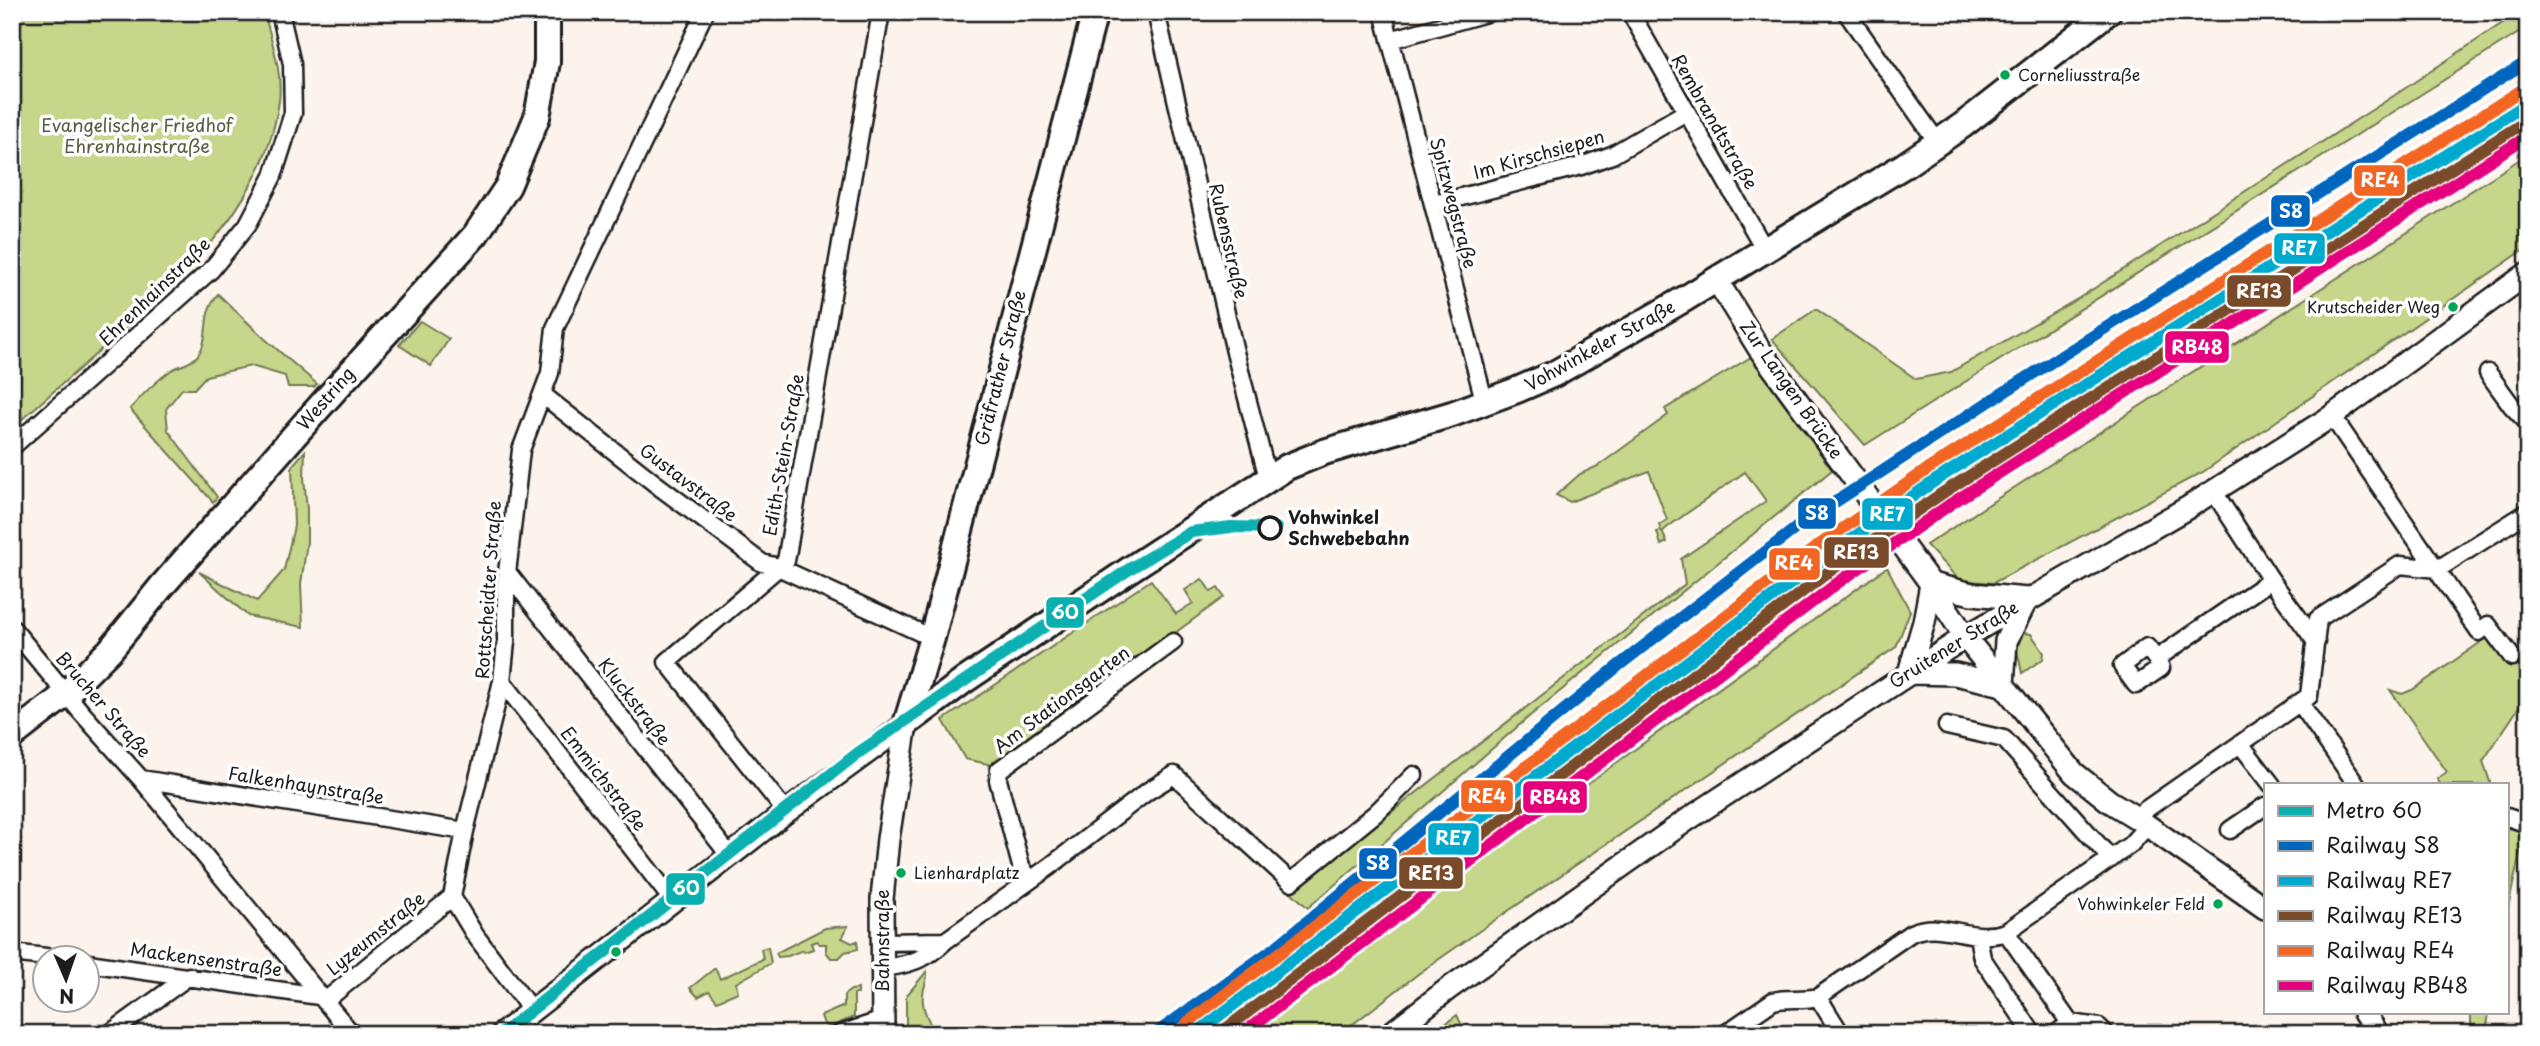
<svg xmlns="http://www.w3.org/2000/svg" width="2540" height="1046" font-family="'Playpen Sans',sans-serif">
<rect width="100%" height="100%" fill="#fcf4ec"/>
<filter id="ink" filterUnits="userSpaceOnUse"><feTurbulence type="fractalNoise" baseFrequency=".0143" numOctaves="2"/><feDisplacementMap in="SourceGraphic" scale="14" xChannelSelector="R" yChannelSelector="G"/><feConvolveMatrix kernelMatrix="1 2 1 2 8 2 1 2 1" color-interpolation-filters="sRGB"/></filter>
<g filter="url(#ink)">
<path fill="#c6d68a" stroke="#717953" stroke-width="2" d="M12 12H264C271 40 283 72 279 101 265 202 189 272 116 336 82 367 47 397 12 428Z
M2519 12H2528V27L1865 445 1772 339 1816 309 1916 379 1951 372 2079 298 2392 97Z
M2528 154V247L2203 472 1993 583 1959 580 1926 545Z
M218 294 264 338 317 384 314 387H288L285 376 251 366 206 376 194 389H182L166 409 168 430 217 497 213 502 130 409C142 395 155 382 170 371 180 364 189 366 198 355 211 337 200 314 218 294Z
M420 321 449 339 431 366 399 345Z
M1751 357 1832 470 1531 715 1308 908 1290 891 1685 584 1681 559 1766 501 1745 472 1669 526 1662 532 1667 542 1661 545 1657 532 1661 531 1659 525 1667 520 1649 471 1570 502 1556 495 1580 474 1598 466 1668 415 1665 409Z
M305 451 304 477 307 510V542L301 584 303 627 248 616 199 572 257 601 284 570 294 526 292 466Z
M1887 567 1910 611 1896 647 1495 920 1418 974 1340 1034H1251L1324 974Z
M1202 579 1211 592 1218 588 1224 597 989 769 988 764 965 759 943 720 1151 580 1176 614 1193 603 1185 590Z
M2022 633 2031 634 2044 653 2043 659 2022 673 2017 650Z
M2491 635 2524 668 2528 665V694L2483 761 2491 785H2441L2437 779 2447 772 2390 690 2402 694 2412 690Z
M2507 825 2525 830 2507 912Z
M848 926 842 938 852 943 857 941 858 949 845 952 839 958H831L826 952V944H819L817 941 811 943 813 949 804 952 803 950 788 956 778 957 776 953 825 928Z
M768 947 771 963 736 983 738 992 717 1001 709 991 698 997 690 988 715 968 720 979 763 959 761 949Z
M927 971C928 980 924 985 923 994 921 1008 929 1022 936 1034H906V996Z
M858 989V994H854V1017L830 1027 824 1024 821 1016 844 1006V995L851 990Z
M2471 1013H2489L2486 1034H2471Z
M1457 1015 1466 1034H1432Z"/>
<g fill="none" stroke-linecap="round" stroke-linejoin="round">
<defs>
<path id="street" d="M1156 12 1235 352 1268 478
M1383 12 1485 404
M1630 12 1765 250
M1846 12 1938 143
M1390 40 1490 12
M1434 204 1581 166 1612 155 1686 112
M2488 373 2512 406 2528 423
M543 395 657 485 762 563 778 567 932 638
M2332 416 2479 632 2488 625 2512 657
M12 447 211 270 248 224 273 176 293 113 292 64 280 12
M2214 492 2271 580 2316 642
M507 572 730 856
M12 628 81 712 141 779 352 1034
M2156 659 2161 668 2136 685 2122 666 2147 647 2156 659 2271 580
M502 681 673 901
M2300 703 2357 785
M1947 726 2004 739 2111 859
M2241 745 2272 785
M141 779 465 831
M786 812 667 662 786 561 881 12
M2135 817 2309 696 2318 619 2400 565 2438 569 2528 512
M2507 817 2528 824
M2230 830 2265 806
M1030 880 1021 866 998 780 999 770 1173 642
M2006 932 2070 1023 2056 1034
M1978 936 1982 958 2033 1034
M882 942 945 941
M12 953 54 958
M88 963 319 996
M883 968C908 965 927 959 945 941L1049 867 1148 791 1174 775 1291 882 1376 813 1414 775
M1818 997 1841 1034
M325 1001 452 897
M532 1011 475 935 452 897 465 831 502 681 506 642V582L521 450 550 373 555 328 705 12
M517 1022 526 1034
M2070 1023 2099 1027 2106 1034
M109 1034 189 976
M840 1034 883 1020
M1725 1034 1773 1001C1788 997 1803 1001 1818 997L1911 933C1944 919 1971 944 2006 932L2130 845 2147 826"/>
<path id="secondary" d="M1716 279 1758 347 1931 584 1965 637 2074 773 2109 801 2135 817 2265 908
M1931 584 1972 594 2027 599
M1909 673 1955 674 2003 685
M1909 673 1924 622 1931 584
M2003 685 2006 641 2026 601
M2364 1013 2378 1034
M502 1034 786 812 906 724
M883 1034 882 899 888 839 906 724
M1390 1034 1448 989 1687 820 1965 637 2187 508 2332 416 2528 273"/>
<path id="primary" d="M906 724 965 680 1132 568 1287 467 1324 452 1452 414 1517 390 1554 374 1686 298 1905 165 1963 125 2108 12
M906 724 932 638 1095 12
M12 736 66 694 110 650 161 587 322 404 476 234 508 186 537 117 547 62V12"/>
</defs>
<use href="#street" stroke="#1c1c1c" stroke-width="21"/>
<use href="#secondary" stroke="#1c1c1c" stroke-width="26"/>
<use href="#primary" stroke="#1c1c1c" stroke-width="30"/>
<use href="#street" stroke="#fff" stroke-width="16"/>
<use href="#secondary" stroke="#fff" stroke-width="21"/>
<use href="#primary" stroke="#fff" stroke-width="24"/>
<path stroke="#1c1c1c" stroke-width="4.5" d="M1220 1027 1372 899"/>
<defs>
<path id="rail-1" d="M1155 1034 1276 947 1618 666 1800 525 1990 401 2528 61"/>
<path id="rail-2" d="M1195 1034 1823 559 1936 480 2528 103"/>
<path id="rail-3" d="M1219 1034 1831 570 1944 492 2528 120"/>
<path id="rail-4" d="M1187 1023 1815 548 1928 469 2520 91"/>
<path id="rail-5" d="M1242 1034 1839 582 1952 503 2528 136"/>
</defs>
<use href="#rail-1" stroke="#fff" stroke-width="18"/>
<use href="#rail-2" stroke="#fff" stroke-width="18"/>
<use href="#rail-3" stroke="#fff" stroke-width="18"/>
<use href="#rail-4" stroke="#fff" stroke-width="18"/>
<use href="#rail-5" stroke="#fff" stroke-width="18"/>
<use href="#rail-1" stroke="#0065bd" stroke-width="12"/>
<use href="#rail-2" stroke="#00a9ce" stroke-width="12"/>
<use href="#rail-3" stroke="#7a4b2a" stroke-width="12"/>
<use href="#rail-4" stroke="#f26522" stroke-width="12"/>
<use href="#rail-5" stroke="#e5007d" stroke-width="12"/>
<defs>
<path id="metro-1" d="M501 1034 858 753 1131 568 1191 532 1231 527 1276 528"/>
</defs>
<use href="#metro-1" stroke="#fff" stroke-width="18"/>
<use href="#metro-1" stroke="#0ab0b0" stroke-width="12"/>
</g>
</g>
<g fill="#00a651" stroke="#fff" stroke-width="2.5">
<circle cx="2005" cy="75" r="6"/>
<circle cx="2453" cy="307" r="6"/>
<circle cx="901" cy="873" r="6"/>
<circle cx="2218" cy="904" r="6"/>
<circle cx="616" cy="952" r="6"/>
</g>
<circle fill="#fff" stroke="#1c1c1c" stroke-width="3.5" cx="1270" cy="528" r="11"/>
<g text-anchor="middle" stroke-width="7" stroke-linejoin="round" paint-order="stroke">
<g font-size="16" fill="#1c1c1c" stroke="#fff" text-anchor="start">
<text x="2018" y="81">Corneliusstraße</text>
<text x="2440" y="313" text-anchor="end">Krutscheider Weg</text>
<text x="914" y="879">Lienhardplatz</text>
<text x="2205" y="910" text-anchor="end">Vohwinkeler Feld</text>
</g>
<g font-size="18" fill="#1c1c1c" stroke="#fff">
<text transform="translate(1714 122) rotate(60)" y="6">Rembrandtstraße</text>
<text transform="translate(1539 155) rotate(-16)" y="6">Im Kirschsiepen</text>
<text transform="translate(1453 203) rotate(75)" y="6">Spitzwegstraße</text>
<text transform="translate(1228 241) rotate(77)" y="6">Rubensstraße</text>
<text transform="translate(155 292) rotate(-44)" y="6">Ehrenhainstraße</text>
<text transform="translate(1600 346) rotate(-29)" y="6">Vohwinkeler Straße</text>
<text transform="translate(1001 368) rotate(-76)" y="6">Gräfrather Straße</text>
<text transform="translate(1791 390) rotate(55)" y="6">Zur Langen Brücke</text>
<text transform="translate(326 399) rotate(-49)" y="6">Westring</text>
<text transform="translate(784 455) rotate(-80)" y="6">Edith-Stein-Straße</text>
<text transform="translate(688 483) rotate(37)" y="6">Gustavstraße</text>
<text transform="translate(489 590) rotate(-86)" y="6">Rottscheidter Straße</text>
<text transform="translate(1954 645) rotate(-32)" y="6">Gruitener Straße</text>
<text transform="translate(1062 700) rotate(-37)" y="6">Am Stationsgarten</text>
<text transform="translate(634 702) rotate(52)" y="6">Kluckstraße</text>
<text transform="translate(103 705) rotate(49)" y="6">Brucher Straße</text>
<text transform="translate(603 779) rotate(52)" y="6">Emmichstraße</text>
<text transform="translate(306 786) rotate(9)" y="6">Falkenhaynstraße</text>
<text transform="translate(376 934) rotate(-39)" y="6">Lyzeumstraße</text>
<text transform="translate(883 941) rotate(-90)" y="6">Bahnstraße</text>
<text transform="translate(206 960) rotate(8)" y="6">Mackensenstraße</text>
</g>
<g font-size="18" fill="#585d42" stroke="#fff">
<text x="137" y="132">Evangelischer Friedhof<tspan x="137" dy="21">Ehrenhainstraße</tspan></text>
</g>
<g font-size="18" font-weight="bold" fill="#1c1c1c" stroke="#fff" text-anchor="start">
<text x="1288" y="524">Vohwinkel<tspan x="1288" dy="21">Schwebebahn</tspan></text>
</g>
</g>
<g stroke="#fff" stroke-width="2.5">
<rect x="2353" y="164" width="53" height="33" rx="7" fill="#f26522"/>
<rect x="2270" y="194" width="41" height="34" rx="7" fill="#0065bd"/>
<rect x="2273" y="232" width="53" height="33" rx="7" fill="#00a9ce"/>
<rect x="2226" y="274" width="66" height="34" rx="7" fill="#7a4b2a"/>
<rect x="2164" y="330" width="66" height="34" rx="7" fill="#e5007d"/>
<rect x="1797" y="497" width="40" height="33" rx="7" fill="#0065bd"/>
<rect x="1861" y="497" width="53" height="34" rx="7" fill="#00a9ce"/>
<rect x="1823" y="536" width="67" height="33" rx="7" fill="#7a4b2a"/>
<rect x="1768" y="547" width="53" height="34" rx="7" fill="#f26522"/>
<rect x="1045" y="596" width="40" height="33" rx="7" fill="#0ab0b0"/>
<rect x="1460" y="779" width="54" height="34" rx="7" fill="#f26522"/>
<rect x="1522" y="780" width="66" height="34" rx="7" fill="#e5007d"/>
<rect x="1427" y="822" width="53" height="34" rx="7" fill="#00a9ce"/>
<rect x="1358" y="847" width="40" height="33" rx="7" fill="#0065bd"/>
<rect x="1398" y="856" width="66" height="34" rx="7" fill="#7a4b2a"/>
<rect x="665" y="872" width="41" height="34" rx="7" fill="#0ab0b0"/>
</g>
<g font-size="19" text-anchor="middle" font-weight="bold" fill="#fff">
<text x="2380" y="187">RE4</text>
<text x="2291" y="218">S8</text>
<text x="2299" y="255">RE7</text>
<text x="2259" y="298">RE13</text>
<text x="2197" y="354">RB48</text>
<text x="1817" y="520">S8</text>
<text x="1887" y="521">RE7</text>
<text x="1856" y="559">RE13</text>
<text x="1794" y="570">RE4</text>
<text x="1065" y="619">60</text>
<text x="1487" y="803">RE4</text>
<text x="1555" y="804">RB48</text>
<text x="1453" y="845">RE7</text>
<text x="1378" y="870">S8</text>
<text x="1431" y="880">RE13</text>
<text x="686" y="895">60</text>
</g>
<rect width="2540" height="1046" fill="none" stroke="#fff" stroke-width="42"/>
<rect x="21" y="21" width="2498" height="1004" fill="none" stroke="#1c1c1c" stroke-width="2.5" filter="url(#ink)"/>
<rect x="2264" y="783" width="245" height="231" fill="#ffffff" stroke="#a4a4a4" stroke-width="2"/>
<rect x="2278" y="806" width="35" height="10" fill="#0ab0b0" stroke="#a4a4a4" stroke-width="2"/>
<text x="2326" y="818" font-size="21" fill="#1c1c1c">Metro 60</text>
<rect x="2278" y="841" width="35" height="10" fill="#0065bd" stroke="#a4a4a4" stroke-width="2"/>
<text x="2326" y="853" font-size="21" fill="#1c1c1c">Railway S8</text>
<rect x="2278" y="876" width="35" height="10" fill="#00a9ce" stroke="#a4a4a4" stroke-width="2"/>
<text x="2326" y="888" font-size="21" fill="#1c1c1c">Railway RE7</text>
<rect x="2278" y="911" width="35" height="10" fill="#7a4b2a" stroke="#a4a4a4" stroke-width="2"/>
<text x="2326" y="923" font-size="21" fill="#1c1c1c">Railway RE13</text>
<rect x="2278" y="946" width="35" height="10" fill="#f26522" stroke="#a4a4a4" stroke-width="2"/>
<text x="2326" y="958" font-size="21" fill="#1c1c1c">Railway RE4</text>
<rect x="2278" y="981" width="35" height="10" fill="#e5007d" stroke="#a4a4a4" stroke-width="2"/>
<text x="2326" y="993" font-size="21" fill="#1c1c1c">Railway RB48</text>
<g transform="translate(66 979) rotate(178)"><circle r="33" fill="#ffffff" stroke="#a4a4a4" stroke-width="2"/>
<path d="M0-5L12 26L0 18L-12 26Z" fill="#1c1c1c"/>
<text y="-10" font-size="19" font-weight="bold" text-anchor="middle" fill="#1c1c1c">N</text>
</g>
</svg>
